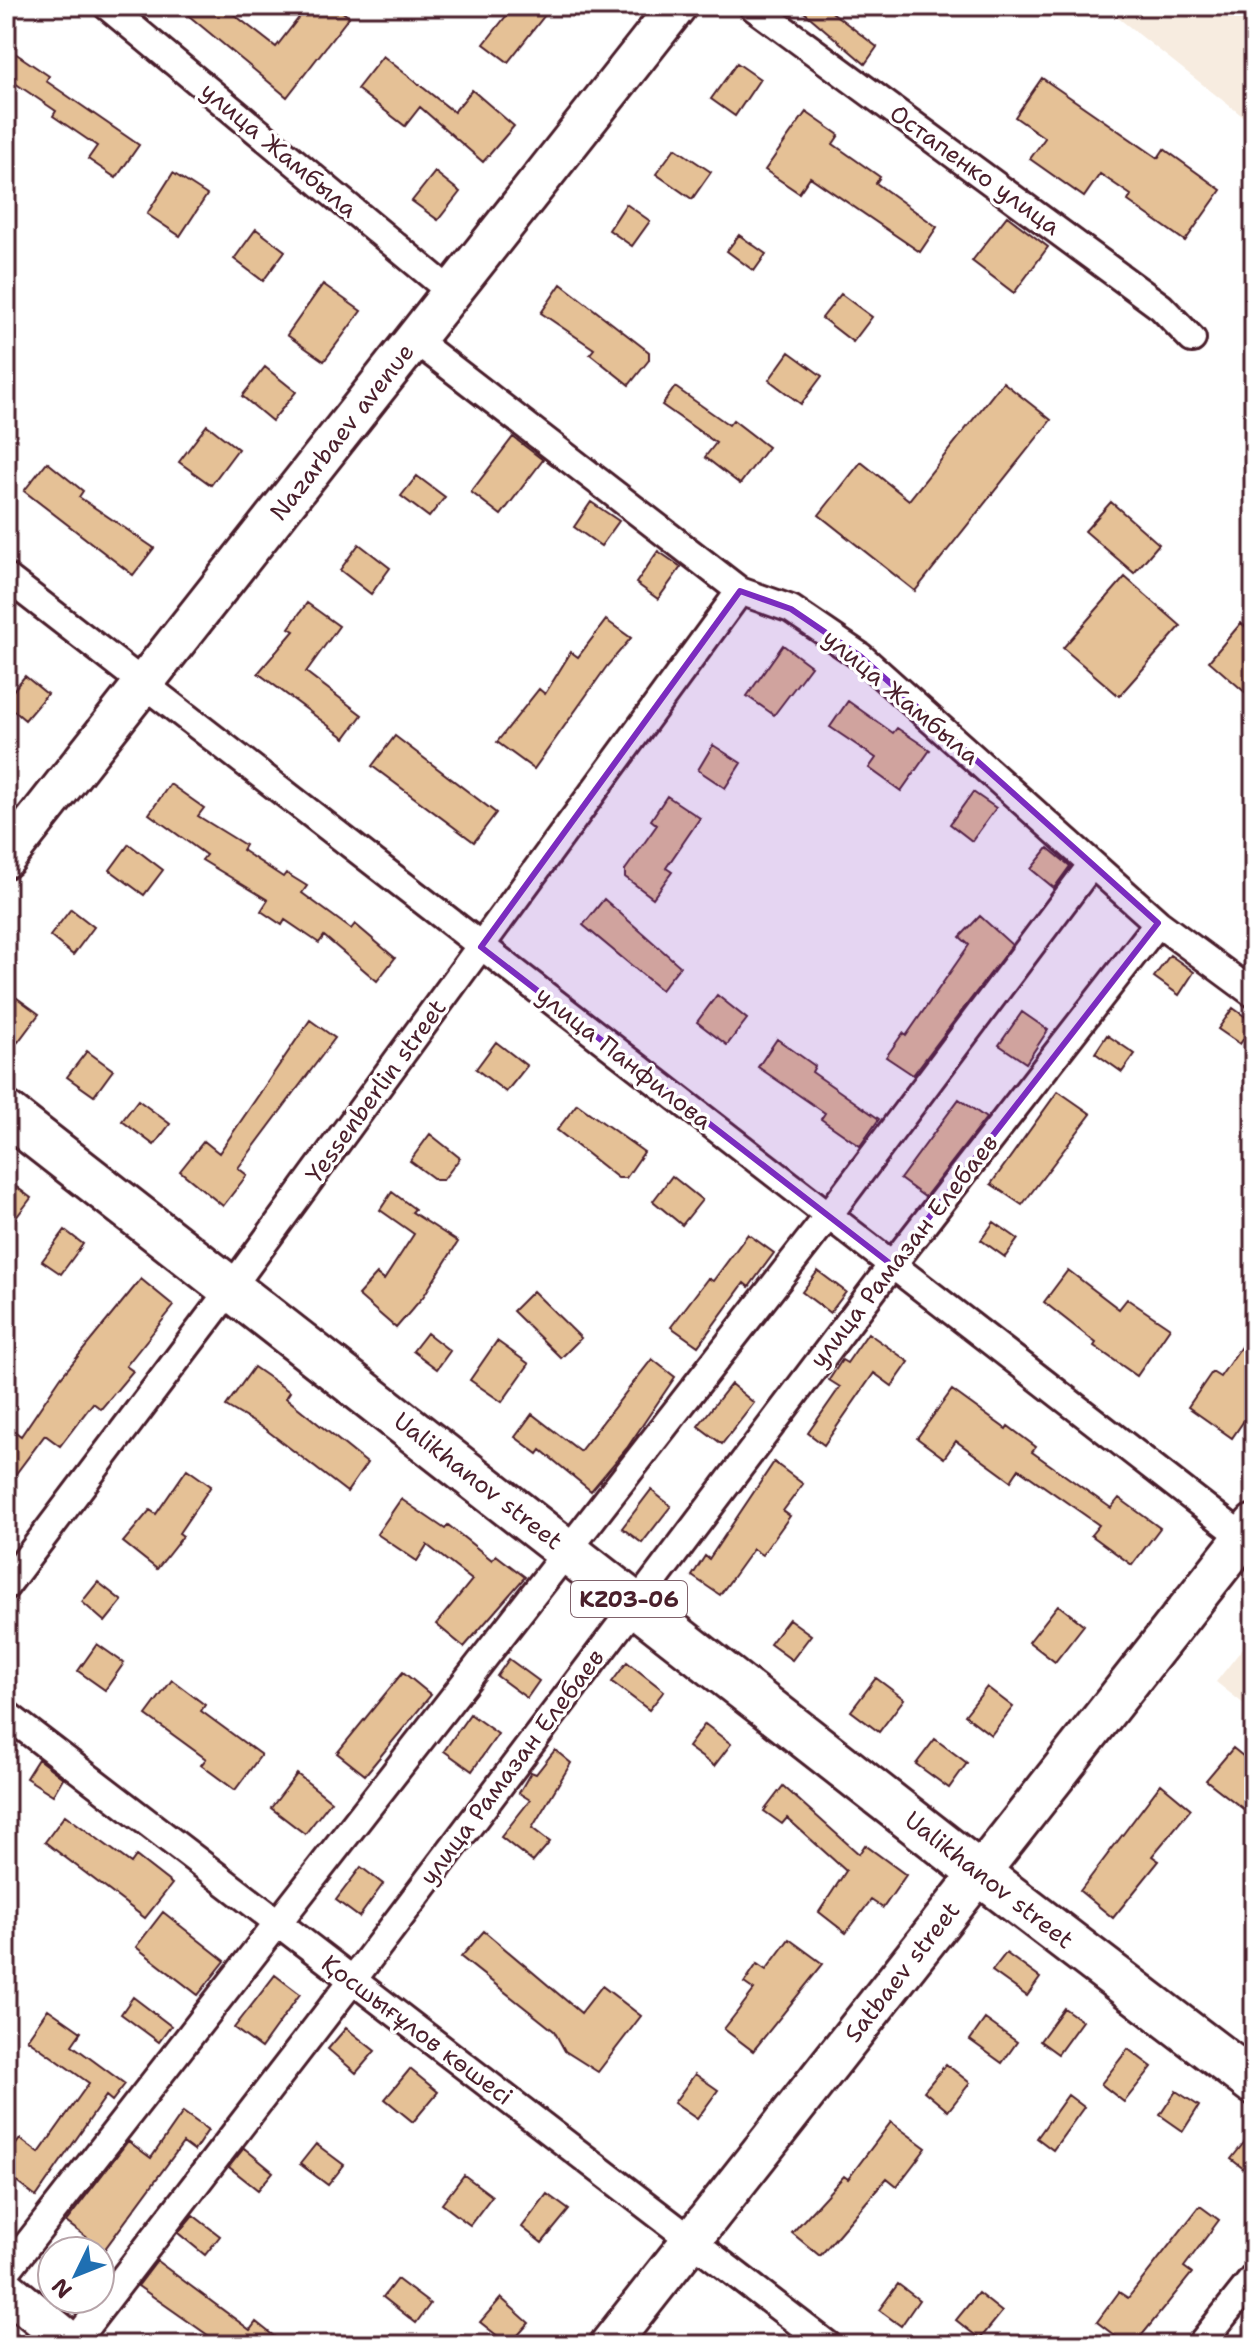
<svg xmlns="http://www.w3.org/2000/svg" width="1260" height="2351" font-family="'Shantell Sans',sans-serif">
<rect width="100%" height="100%" fill="#fff"/>
<filter id="ink" filterUnits="userSpaceOnUse"><feTurbulence type="fractalNoise" baseFrequency=".0125" numOctaves="2"/><feDisplacementMap in="SourceGraphic" scale="16" xChannelSelector="R" yChannelSelector="G"/><feConvolveMatrix kernelMatrix="1 2 1 2 8 2 1 2 1" color-interpolation-filters="sRGB"/></filter>
<g filter="url(#ink)">
<path fill="#f7ece0" d="M1103 6H1254V125Z
M1254 1634V1712L1216 1682Z"/>
<path fill="#e5c196" stroke="#4a1f2b" stroke-width="2" d="M177 6H223L276 47 308 6H335L349 17 287 97Z
M514 6H552L508 62 484 44Z
M797 6H824L877 47 865 64Z
M6 47 49 76 46 81 139 145 116 178 88 159 97 146 53 116 56 111 6 77Z
M383 56 454 112 472 90 514 126 483 162 420 107 405 126 357 89Z
M737 63 760 79 735 116 711 99Z
M1042 78 1158 158 1164 149 1221 190 1185 241 1128 201 1131 195 1100 174 1084 197 1030 159 1045 138 1015 117Z
M806 112 839 135 833 144 880 177 876 183 937 227 920 252 810 177 799 193 765 170Z
M675 148 711 172 692 199 656 174Z
M435 172 460 192 438 220 412 201Z
M173 173 207 195 180 236 147 214Z
M626 204 650 221 632 246 609 230Z
M1007 216 1048 247 1014 293 972 261Z
M256 229 285 251 263 281 234 259Z
M739 235 766 254 754 271 727 251Z
M323 284 361 311 324 361 287 335Z
M561 284 649 352V360L629 385 590 354 594 349 541 313Z
M841 294 872 317 853 342 822 318Z
M789 352 822 376 801 404 769 380Z
M265 367 296 392 272 421 242 396Z
M1003 382 1051 420 915 591 819 515 861 462 909 500Z
M675 387 729 425 733 420 768 447 740 484 705 457 716 443 662 405Z
M207 425 238 449 211 485 179 462Z
M513 437 543 460 501 515 471 492Z
M47 462 83 491 79 497 154 548 133 575 24 491Z
M417 476 445 497 429 517 401 496Z
M591 502 619 521 601 546 574 527Z
M1111 502 1159 544 1134 573 1085 531Z
M359 544 390 568 371 594 340 570Z
M658 551 681 567 658 599 636 583Z
M1125 577 1181 626 1119 696 1063 648Z
M307 603 339 626 306 672 362 715 345 738 258 673 294 631 289 628Z
M606 620 631 638 607 666 534 769 497 742 539 689 545 694 571 652 578 657Z
M1241 623 1254 634V700L1209 661Z
M783 645 811 666 774 715 747 696Z
M25 676 47 694 25 720 6 704V699Z
M848 701 893 733 897 728 930 750 901 791 869 768 876 758 830 727Z
M395 736 496 813 474 842 372 766Z
M713 745 741 763 725 788 698 770Z
M170 784 204 808 198 816 245 845 242 850 283 877 286 873 307 886 302 893 351 929 355 924 395 958 377 981 324 936 319 943 285 920 282 925 261 911 268 900 202 860 206 855 149 814Z
M973 792 996 808 972 841 950 824Z
M667 796 700 818 666 868 672 872 653 898 625 877V870L657 825 651 820Z
M129 844 163 870 144 895 110 870Z
M1048 848 1070 866 1054 888 1031 869Z
M604 899 680 966 661 990 583 925Z
M71 909 94 927 73 955 50 936Z
M980 916 1012 945 913 1075 886 1057 903 1033 906 1036 969 945 960 937Z
M1170 955 1194 972 1179 995 1154 977Z
M6 990 39 1014 18 1042 6 1033Z
M717 995 747 1019 727 1045 697 1022Z
M1233 1008 1254 1023 1240 1044 1218 1029Z
M1022 1012 1048 1030 1026 1063 999 1045Z
M310 1020 335 1038 238 1168 247 1175 223 1206 180 1171 204 1141 219 1153Z
M1107 1035 1135 1054 1122 1072 1095 1053Z
M777 1039 815 1066 812 1072 879 1119 860 1146 821 1119 825 1113 758 1067Z
M496 1042 527 1066 506 1092 476 1069Z
M87 1051 113 1070 94 1096 67 1077Z
M1058 1091 1091 1114 1022 1205 991 1184Z
M959 1099 986 1118 925 1197 900 1179Z
M138 1100 170 1124 154 1145 122 1121Z
M577 1104 644 1152 626 1178H618L557 1130Z
M430 1134 460 1158 443 1180H436L410 1161Z
M672 1176 702 1200 682 1225 653 1201Z
M6 1179 31 1198 6 1231Z
M392 1192 415 1209 412 1212 458 1242 423 1297 396 1328 358 1295 377 1274 384 1280 414 1234 380 1210Z
M994 1222 1018 1239 1005 1257 981 1240Z
M65 1230 83 1244 61 1274 42 1261Z
M748 1234 774 1253 749 1287 744 1283 698 1346 671 1327 708 1278 713 1281Z
M1068 1270 1119 1309 1127 1299 1170 1328 1137 1376 1094 1346 1096 1343 1044 1302Z
M818 1271 846 1292 830 1313 802 1292Z
M141 1279 174 1306 126 1366 133 1371 101 1409 93 1403 60 1446 45 1435 6 1487V1425L21 1436 61 1377Z
M533 1291 581 1338 561 1358 513 1311Z
M1254 1328V1406L1232 1438 1188 1407 1212 1372 1220 1377Z
M427 1333 450 1351 437 1369 413 1351Z
M868 1333 909 1362 892 1386 874 1373 824 1445 808 1433 840 1387 829 1380 842 1360 847 1363Z
M497 1341 529 1364 502 1402 470 1380Z
M652 1359 675 1377 627 1448 591 1491 541 1450 538 1454 515 1437 532 1414 580 1451Z
M254 1367 290 1392 286 1398 367 1463 347 1492 265 1429 226 1406Z
M731 1384 754 1403 722 1444 698 1426Z
M952 1390 1006 1429 1008 1426 1036 1447 1032 1452 1111 1508 1119 1498 1160 1528 1132 1565 1091 1535 1099 1525 1019 1469 1011 1481 956 1441 944 1458 917 1438Z
M774 1462 803 1484 783 1511 790 1516 762 1555 753 1549 720 1595 692 1576 705 1556 709 1559Z
M187 1469 211 1486 179 1533 183 1536 157 1569 123 1542 150 1510 156 1514Z
M651 1490 671 1506 642 1543 622 1528Z
M401 1499 445 1529 448 1525 492 1560 496 1555 525 1577 464 1647 436 1624 472 1580 427 1545 417 1561 377 1534Z
M98 1582 122 1601 105 1622 82 1602Z
M1058 1605 1084 1625 1055 1662 1029 1642Z
M789 1619 811 1635 792 1660 770 1644Z
M97 1644 124 1663 105 1690 78 1671Z
M509 1659 539 1681 527 1698 497 1676Z
M627 1662 664 1691 649 1710 612 1682Z
M403 1672 431 1695 365 1775 337 1753Z
M876 1678 904 1699 879 1732 851 1711Z
M172 1680 205 1705 201 1711 261 1755 235 1790 201 1765 206 1759 146 1715Z
M987 1687 1013 1707 991 1735 965 1715Z
M470 1714 498 1734 472 1771 444 1751Z
M705 1724 731 1744 714 1766 688 1747Z
M935 1739 967 1763 949 1788 916 1764Z
M1233 1748 1254 1765V1801L1246 1811 1206 1780Z
M555 1750 571 1763 532 1828 550 1842 533 1862 501 1837 530 1800 519 1793 531 1772 536 1774Z
M38 1759 63 1778 53 1795 26 1778Z
M297 1774 331 1801 305 1834 271 1808Z
M1161 1784 1191 1809 1152 1856 1159 1861 1113 1918 1080 1891Z
M783 1786 859 1854 865 1845 906 1875 883 1908 871 1900 846 1933 819 1912 846 1871 787 1818 782 1824 764 1811Z
M65 1815 131 1863 136 1856 172 1884 145 1918 45 1842Z
M361 1867 383 1884 359 1917 336 1900Z
M163 1912 225 1961 198 1995 136 1947Z
M484 1931 581 2013 602 1986 641 2016 598 2072 565 2051 554 2031 461 1957Z
M789 1939 823 1964 753 2051 724 2029 754 1990 744 1983 757 1964 766 1970Z
M1006 1953 1040 1978 1027 1996 992 1971Z
M275 1975 300 1994 261 2048 234 2028Z
M133 1997 171 2026 159 2042 121 2014Z
M1064 2008 1082 2021 1058 2054 1040 2041Z
M48 2009 81 2032 72 2045 125 2084 112 2101 106 2096 36 2197 6 2174V2158L20 2139 39 2153 89 2083 27 2039Z
M985 2019 1017 2042 1002 2063 970 2040Z
M346 2028 375 2051 356 2073 328 2049Z
M1128 2049 1152 2067 1124 2102 1101 2084Z
M946 2064 970 2083 948 2111 924 2091Z
M410 2069 438 2092 413 2122 385 2099Z
M695 2074 718 2090 697 2119 674 2103Z
M1176 2091 1199 2106 1183 2131 1160 2115Z
M1068 2095 1084 2107 1053 2150 1037 2138Z
M183 2112 208 2130 194 2151 183 2143 104 2250 66 2222 128 2141 151 2158Z
M891 2122 926 2148 897 2186 887 2178 820 2256 792 2233 844 2176 848 2179Z
M1254 2130V2177L1231 2159Z
M316 2144 344 2165 328 2185 300 2164Z
M244 2148 273 2172 258 2190 229 2167Z
M464 2175 492 2196 470 2225 442 2204Z
M547 2194 569 2210 542 2243 522 2227Z
M1200 2206 1219 2220 1184 2267 1192 2273 1134 2345H1127L1097 2322 1119 2292 1128 2298Z
M193 2215 220 2236 205 2255 178 2233Z
M157 2261 250 2330 256 2322 285 2345H222L138 2286Z
M397 2279 430 2304 416 2323 383 2297Z
M898 2284 919 2300 901 2326 879 2310Z
M978 2293 1002 2312 980 2339 956 2320Z
M501 2298 529 2323 509 2345 480 2322Z"/>
<g fill="none" stroke-linecap="round" stroke-linejoin="round">
<defs>
<path id="street" d="M107 6 451 292
M752 6 1161 307 1192 339
M414 339 740 591 791 609 860 656 1158 923 1254 994
M6 577 1243 1537
M6 1586 231 1288 740 591
M6 1714 828 2345
M6 2272 828 1216 1092 864
M72 2345 352 1981 892 1265 1158 923
M1200 2345 1254 2277"/>
<path id="secondary" d="M6 858 677 6
M6 2289 74 2345
M609 2345 1254 1524"/>
<path id="primary" d="M6 1113 979 1873 1254 2083"/>
</defs>
<use href="#street" stroke="#4a1f2b" stroke-width="32"/>
<use href="#secondary" stroke="#4a1f2b" stroke-width="44"/>
<use href="#primary" stroke="#4a1f2b" stroke-width="48"/>
<use href="#street" stroke="#fff" stroke-width="26"/>
<use href="#secondary" stroke="#fff" stroke-width="38"/>
<use href="#primary" stroke="#fff" stroke-width="42"/>
</g>
</g>
<path fill="#7b2cbf" fill-opacity="0.2" stroke="#7b2cbf" stroke-width="6" stroke-linejoin="round" d="M740 591 791 609 860 656 1158 923 892 1265 481 947Z"/>
<g text-anchor="middle" stroke-width="7" stroke-linejoin="round" paint-order="stroke">
<rect fill="#fff" stroke="#80626b" stroke-width="2" x="571" y="1581" width="116" height="36" rx="6"/>
<g font-size="22" font-weight="bold" fill="#4a1f2b">
<text x="629" y="1607">KZ03-06</text>
</g>
<g font-size="24" fill="#4a1f2b" stroke="#fff">
<text transform="translate(279 150) rotate(40)" y="8">улица Жамбыла</text>
<text transform="translate(975 170) rotate(36)" y="8">Остапенко улица</text>
<text transform="translate(342 432) rotate(-52)" y="8">Nazarbaev avenue</text>
<text transform="translate(901 697) rotate(40)" y="8">улица Жамбыла</text>
<text transform="translate(624 1058) rotate(38)" y="8">улица Панфилова</text>
<text transform="translate(376 1091) rotate(-54)" y="8">Yessenberlin street</text>
<text transform="translate(904 1251) rotate(-52)" y="8">улица Рамазан Елебаев</text>
<text transform="translate(478 1481) rotate(38)" y="8">Ualikhanov street</text>
<text transform="translate(512 1767) rotate(-53)" y="8">улица Рамазан Елебаев</text>
<text transform="translate(989 1880) rotate(38)" y="8">Ualikhanov street</text>
<text transform="translate(902 1972) rotate(-52)" y="8">Satbaev street</text>
<text transform="translate(417 2030) rotate(37)" y="8">Қосшығұлов көшесі</text>
</g>
</g>
<rect width="1260" height="2351" fill="none" stroke="#fff" stroke-width="32"/>
<rect x="16" y="16" width="1228" height="2319" fill="none" stroke="#4a1f2b" stroke-width="3" filter="url(#ink)"/>
<g transform="translate(76 2275) rotate(227)"><circle r="38" fill="#ffffff" stroke="#b7a5aa" stroke-width="2"/>
<path d="M0-6L14 30L0 20L-14 30Z" fill="#1f6fb2"/>
<text y="-12" font-size="22" font-weight="bold" text-anchor="middle" fill="#4a1f2b">N</text>
</g>
</svg>
